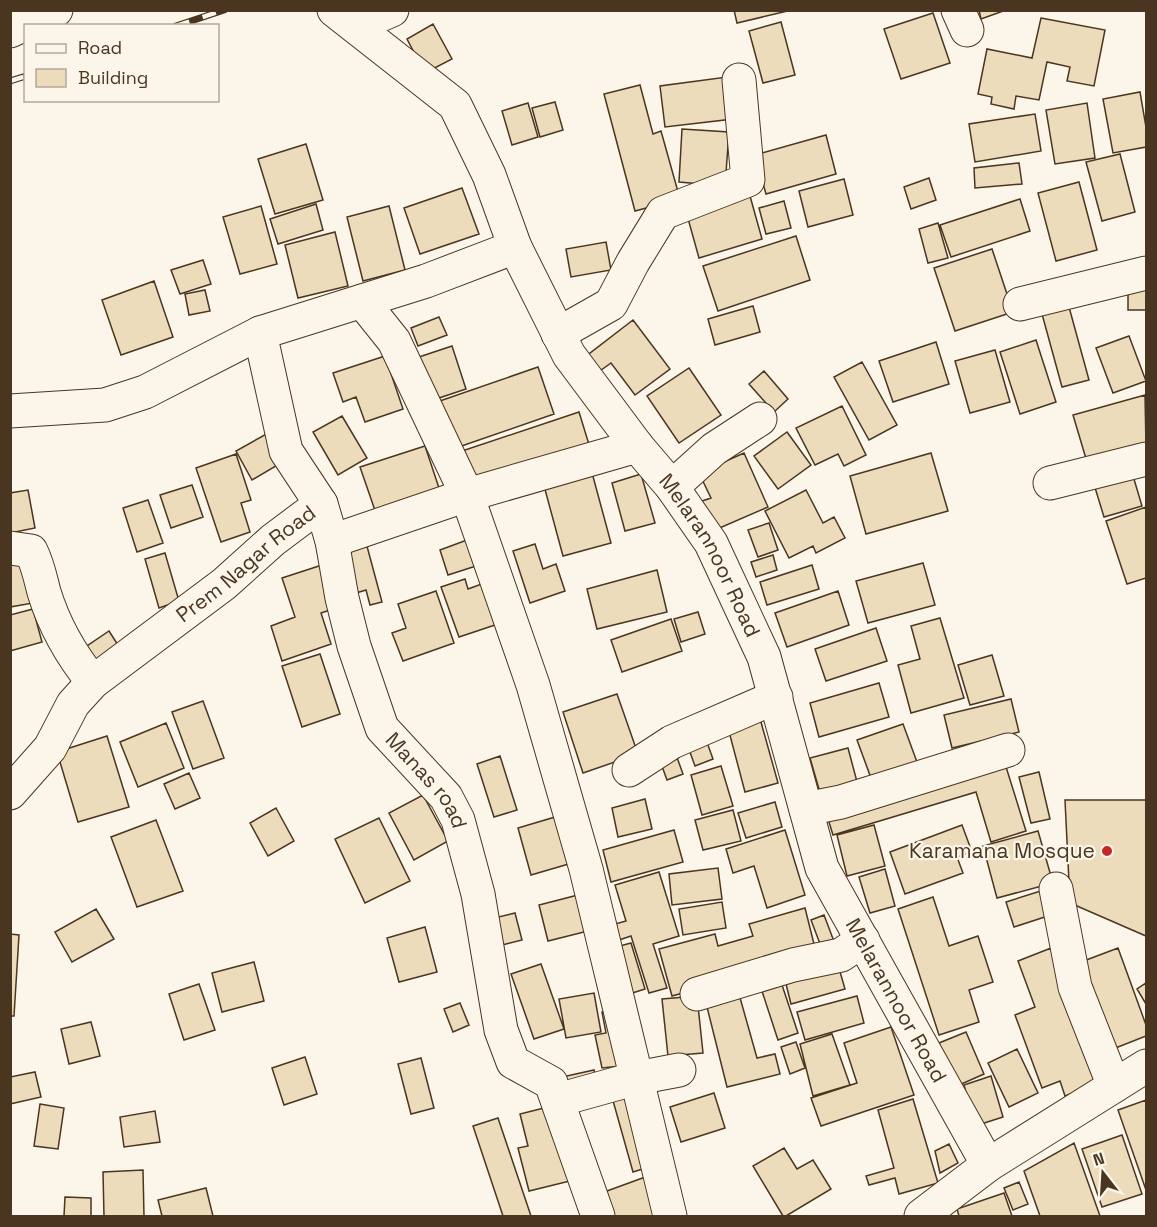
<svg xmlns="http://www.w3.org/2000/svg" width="1157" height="1227" font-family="'Space Grotesk',sans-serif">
<rect width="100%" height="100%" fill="#fbf6e9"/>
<path fill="#ecdcbc" stroke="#4a3520" stroke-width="1.5" d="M734 10H792L737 23Z
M979 10H1006L981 19Z
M933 13 950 63 901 79 884 29Z
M1041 18 1105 30 1094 86 1067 81 1070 67 1047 62 1039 100 1016 96 1014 109 991 104 992 97 978 94 987 49 1032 58Z
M781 22 795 75 763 83 749 31Z
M433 24 452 59 425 73 407 39Z
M727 77 733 119 665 127 660 86Z
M640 85 653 134 661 131 680 199 635 211 604 94Z
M1140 92 1146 127V147L1113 153 1103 99Z
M555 102 563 130 540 137 532 108Z
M528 103 538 137 512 145 502 111Z
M1087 103 1095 158 1055 164 1046 110Z
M1035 114 1041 151 975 162 969 124Z
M682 129 729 132 725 186 679 182Z
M826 135 836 174 766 194 755 155Z
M306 144 323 200 275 214 258 159Z
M1120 154 1135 212 1102 221 1086 162Z
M1019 163 1022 184 975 188 974 168Z
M929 178 936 200 911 209 904 187Z
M844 179 853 215 808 227 799 191Z
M1079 182 1097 250 1056 261 1038 193Z
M462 188 479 234 420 254 404 208Z
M750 196 762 239 699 258 687 215Z
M1020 199 1030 231 951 257 940 225Z
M784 201 791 228 766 234 759 208Z
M316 204 323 230 278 244 270 219Z
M261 206 277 264 240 274 223 217Z
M389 206 405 270 363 281 347 217Z
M938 223 948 258 928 263 919 229Z
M335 232 348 286 298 298 285 245Z
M796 236 810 280 718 311 703 266Z
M606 242 611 270 571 277 566 249Z
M992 249 1013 312 955 331 934 268Z
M203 260 211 284 180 294 171 270Z
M154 281 173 337 121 355 102 300Z
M1128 285H1146V310H1128Z
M205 290 210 311 189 315 185 294Z
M1066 296 1089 380 1062 387 1039 303Z
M753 306 760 332 715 345 708 319Z
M439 317 447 335 418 346 411 328Z
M633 320 670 369 635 395 611 363 597 373 585 357Z
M1129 336 1146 381 1113 393 1096 348Z
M1036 340 1056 402 1020 414 1000 352Z
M936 342 949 384 893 402 879 361Z
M452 346 466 389 433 400 419 357Z
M995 350 1010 402 970 413 955 361Z
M385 356 403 409 365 422 356 397 343 402 333 373Z
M862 362 897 425 869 440 834 377Z
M538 367 554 414 450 450 434 403Z
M689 368 721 415 679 443 647 396Z
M764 371 788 399 774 412 749 384Z
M1145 395 1146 447 1087 462 1073 415Z
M842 406 866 455 844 466 838 454 815 465 796 428Z
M579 412 591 451 469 492 456 453Z
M342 416 367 458 338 475 313 432Z
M270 432 286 460 252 480 236 451Z
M787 432 811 465 778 489 754 456Z
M425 446 443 500 379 522 360 467Z
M744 453 768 507 715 530 702 501 711 498 699 473Z
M931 453 948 511 866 534 850 476Z
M236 454 251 500 241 503 250 532 221 542 196 468Z
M591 469 611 543 563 556 543 482Z
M1131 469 1142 506 1104 517 1093 481Z
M641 474 655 523 625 531 612 483Z
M192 485 203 517 171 528 160 495Z
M28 490 35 528 10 533V493Z
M806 490 823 523 834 517 845 538 816 553 813 546 789 558 765 511Z
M148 500 163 543 137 552 123 508Z
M1146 507V578L1127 584 1106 521Z
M769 523 778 550 758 557 748 530Z
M364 535 382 602 370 605 366 590 356 593 342 541Z
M467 540 476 566 448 575 440 550Z
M535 544 543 569 556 564 565 591 530 603 513 551Z
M165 553 179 601 159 608 145 559Z
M773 555 777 570 756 577 751 562Z
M25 557 33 603 10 607V559Z
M923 563 935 605 868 623 856 581Z
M322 565 336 608 321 613 331 644 282 661 271 626 295 617 282 578Z
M812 565 819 589 767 605 760 582Z
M657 570 667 612 597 629 587 589Z
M465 579 468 589 490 581 504 622 459 637 441 587Z
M436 591 454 643 403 661 392 633 406 628 398 604Z
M838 591 849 625 787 647 775 613Z
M33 609 42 642 10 651V615Z
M698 612 705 634 681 642 674 619Z
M940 618 964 698 911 713 898 665 920 659 911 626Z
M671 619 682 651 622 672 611 640Z
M876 628 887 661 826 681 815 649Z
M109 631 118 645 94 662 84 648Z
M320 654 340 714 302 727 282 666Z
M992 655 1004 696 970 705 958 665Z
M879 683 889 717 819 737 810 703Z
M617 694 638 754 583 773 563 712Z
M1011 699 1019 732 952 748 944 715Z
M203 701 224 758 193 769 172 712Z
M759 715 778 783 745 792 727 724Z
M166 723 184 768 138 787 120 742Z
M903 724 917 762 871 778 857 740Z
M704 734 713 759 695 766 686 741Z
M107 736 129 807 78 822 57 752Z
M848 748 860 793 823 803 810 758Z
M675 752 683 774 667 780 659 758Z
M1002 754 1026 831 991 842 976 792 833 835 825 809Z
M500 756 517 810 494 817 477 764Z
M721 766 733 806 702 815 691 775Z
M1039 772 1050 819 1031 823 1019 777Z
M189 773 200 798 175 809 164 784Z
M423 795 448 841 414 860 389 813Z
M645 799 652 829 618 837 612 808Z
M1065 800H1146V936L1070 903Z
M775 802 782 827 746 838 738 813Z
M276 808 294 841 268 856 250 823Z
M733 810 741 841 703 850 695 820Z
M555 817 572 863 531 875 518 828Z
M379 818 410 881 365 903 335 839Z
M156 820 183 891 137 907 111 837Z
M874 825 885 866 847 876 837 835Z
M962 825 972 852 957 857 963 873 905 894 890 852Z
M674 830 683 862 611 882 603 850Z
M785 830 805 895 767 908 754 866 733 873 726 849Z
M1038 831 1053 883 997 898 983 846Z
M718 868 722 899 672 905 669 874Z
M885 869 895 906 870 913 859 877Z
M659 872 679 936 653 944 667 988 649 993 631 936 613 942 608 926 626 921 615 885Z
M1047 889 1054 914 1014 927 1006 902Z
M578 895 588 931 548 941 539 905Z
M933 897 949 946 978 936 993 982 969 990 979 1022 939 1035 898 909Z
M722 902 726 928 683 935 679 909Z
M805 908 817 956 672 996 659 949 715 934 718 946 753 936 749 924Z
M96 909 114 939 72 962 55 932Z
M515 913 522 940 498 946 490 919Z
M824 915 838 952 825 957 811 920Z
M425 927 437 972 399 982 387 938Z
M10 934 19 935 14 1016H10Z
M631 943 645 989 623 996 609 949Z
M1051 948 1102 1082 1065 1096 1060 1081 1042 1088 1015 1015 1035 1007 1018 961Z
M1118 948 1146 1025V1036L1113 1049 1081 962Z
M836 958 845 989 791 1004 783 972Z
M254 962 264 1001 222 1012 212 973Z
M541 964 564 1029 534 1039 511 974Z
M778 973 798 1033 778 1040 758 979Z
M1146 983V1004L1137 989Z
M199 984 215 1030 184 1040 169 994Z
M737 987 757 1058 775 1054 780 1074 727 1087 704 995Z
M594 993 601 1032 566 1038 559 999Z
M697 996 703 1053 668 1056 662 999Z
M857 996 864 1023 805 1040 797 1012Z
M460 1003 469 1025 453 1032 444 1009Z
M617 1009 630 1065 602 1068 595 1035 606 1033 602 1012Z
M91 1022 100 1056 69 1064 61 1029Z
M891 1027 914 1095 821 1126 811 1098 857 1083 844 1043Z
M966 1032 984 1074 957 1086 939 1043Z
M832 1034 850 1085 813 1096 800 1044Z
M796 1042 805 1068 790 1074 781 1047Z
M1017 1049 1038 1093 1009 1107 988 1063Z
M305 1057 317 1094 284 1105 272 1068Z
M421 1058 434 1108 411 1114 398 1064Z
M594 1070 597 1086 565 1092 562 1077Z
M35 1072 41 1097 10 1104V1077Z
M991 1076 1003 1117 975 1126 964 1085Z
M632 1083 655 1165 633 1172 610 1090Z
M714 1093 725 1128 681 1142 670 1107Z
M913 1099 938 1183 899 1194 895 1178 869 1185 866 1176 894 1168 878 1110Z
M1146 1100V1190L1118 1110Z
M40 1104 64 1108 58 1149 34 1146Z
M556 1105 574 1180 529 1191 518 1148 528 1146 520 1114Z
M155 1111 160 1142 124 1147 120 1117Z
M498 1118 531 1216H503L473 1126Z
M1122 1135 1142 1194 1102 1207 1082 1149Z
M1074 1143 1100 1216H1040L1024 1171Z
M949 1144 958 1163 940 1173 935 1151Z
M784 1148 797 1169 813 1160 831 1189 786 1216H783L753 1166Z
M143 1170 144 1216H104L103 1172Z
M648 1176 663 1216H604L596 1195Z
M1019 1182 1028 1204 1013 1210 1004 1188Z
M206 1188 213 1216H162L158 1200Z
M1004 1193 1012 1216H959L957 1209Z
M65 1197 91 1198V1216H64Z"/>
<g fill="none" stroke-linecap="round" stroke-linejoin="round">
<defs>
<g id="minor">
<path id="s1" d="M334 10 455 105 489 175 515 247 569 355 637 446 672 487 711 543 764 657 822 868 988 1165"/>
<path d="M958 10 967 30"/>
<path d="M355 26 392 10"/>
<path d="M10 31 56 10"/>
<path d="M362 301 394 341 467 495 533 685 586 869 670 1216"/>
<path d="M1020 304 1146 273"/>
<path d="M558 334 611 304 633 262 663 213 748 180 739 80"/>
<path d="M10 411 105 405 145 392 260 333"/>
<path d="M1050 483 1146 459"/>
<path d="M672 487 714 449 760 419"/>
<path id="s2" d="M321 504 332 541 342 598 354 646 382 728 446 797 458 820 478 894 501 1030 513 1062 551 1083 598 1216"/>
<path d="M332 541 467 495 637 446"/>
<path d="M10 548 31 551C38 565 40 577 44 592 54 625 71 655 93 682"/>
<path d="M629 770 672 742 776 697"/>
<path id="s3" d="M10 793 50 748 73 704 93 682 224 584 273 540 321 504 286 451 260 333 426 281 515 247"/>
<path d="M806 809 841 802 1008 750"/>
<path d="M1056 889 1075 987 1114 1086"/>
<path d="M697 994 793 965 841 955 863 940"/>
<path d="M558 1100 637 1078 679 1070"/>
</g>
<path id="major" d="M921 1216 988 1165 1146 1066"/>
</defs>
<use href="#minor" stroke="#4a3520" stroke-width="35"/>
<use href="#major" stroke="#4a3520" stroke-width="35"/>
<use href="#minor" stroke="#fbf6e9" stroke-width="33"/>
<use href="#major" stroke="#fbf6e9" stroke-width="33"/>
<defs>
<path id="rail" d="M176 26 224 10
M10 81 26 76"/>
</defs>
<use href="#rail" stroke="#4a3520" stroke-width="7"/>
<use href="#rail" stroke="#fbf6e9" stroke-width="4.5" stroke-dasharray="14" stroke-linecap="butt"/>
</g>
<circle fill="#c62828" stroke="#fbf6e9" stroke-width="2" cx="1107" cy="851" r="6"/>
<g text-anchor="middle" stroke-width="4.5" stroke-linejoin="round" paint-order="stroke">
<g font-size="21" fill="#4a3520" stroke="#fbf6e9">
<text dy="7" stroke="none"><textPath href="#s1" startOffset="675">Melarannoor Road</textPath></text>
<text dy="7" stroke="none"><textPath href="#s3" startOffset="333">Prem Nagar Road</textPath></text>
<text dy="7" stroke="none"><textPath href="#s2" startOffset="302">Manas road</textPath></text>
<text dy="7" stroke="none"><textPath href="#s1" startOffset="1161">Melarannoor Road</textPath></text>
</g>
<g font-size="21" fill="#4a3520" stroke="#fbf6e9" text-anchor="end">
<text x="1095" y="858">Karamana Mosque</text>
</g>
</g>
<rect width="1157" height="1227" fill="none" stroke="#4a3520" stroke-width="24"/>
<rect x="24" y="24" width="195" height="78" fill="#fbf6e9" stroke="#b4a999" stroke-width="1.5"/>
<rect x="36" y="44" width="30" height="9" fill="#fbf6e9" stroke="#b4a999" stroke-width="1.5"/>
<text x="78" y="54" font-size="18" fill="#4a3520">Road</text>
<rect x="36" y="69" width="30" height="18" fill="#ecdcbc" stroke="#b4a999" stroke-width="1.5"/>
<text x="78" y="84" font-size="18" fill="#4a3520">Building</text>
<g transform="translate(1103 1173) rotate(343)" stroke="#fbf6e9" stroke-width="4.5" paint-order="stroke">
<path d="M0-4.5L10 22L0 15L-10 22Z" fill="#4a3520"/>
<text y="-9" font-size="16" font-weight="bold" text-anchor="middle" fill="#4a3520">N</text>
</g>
</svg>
